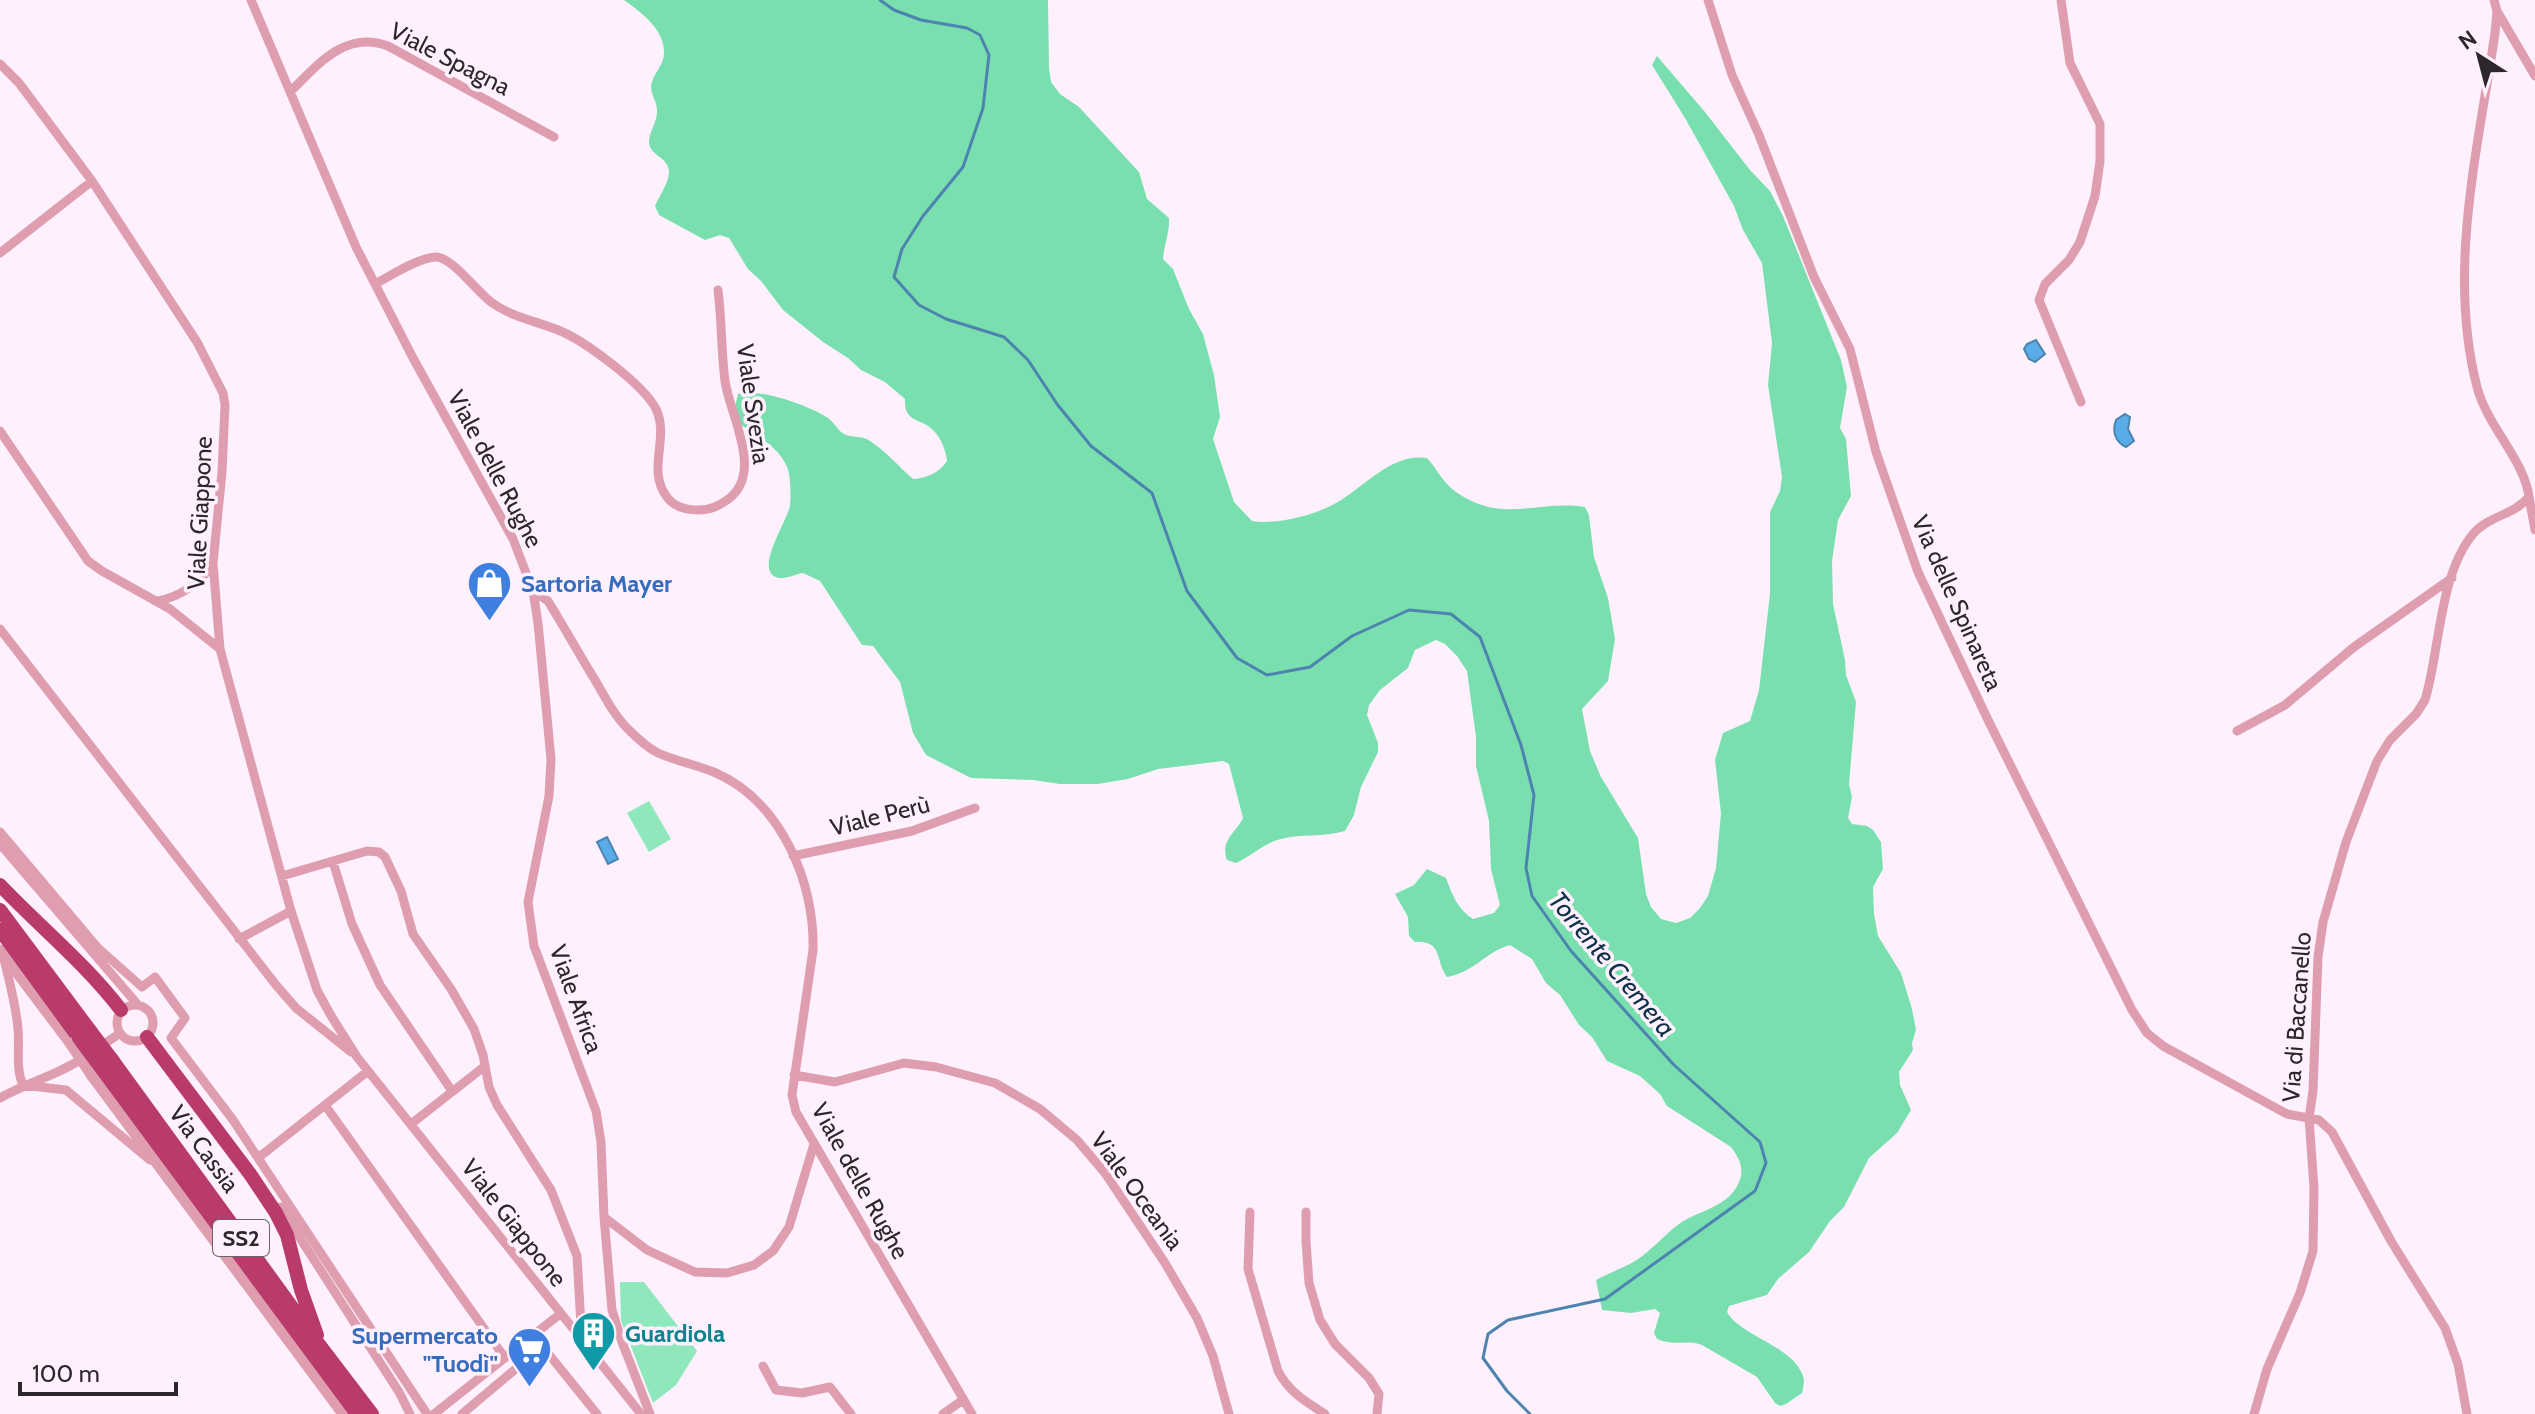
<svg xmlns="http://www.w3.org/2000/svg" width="2535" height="1414" font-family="Cabin,sans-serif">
<rect width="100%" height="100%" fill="#fef1fd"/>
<path fill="#8fe7bc" d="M649 801 671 839 649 852 627 813Z
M620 1282H644L697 1351 676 1385 653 1403 621 1321Z"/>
<path fill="#79dfaf" d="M624 0H1048L1049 68 1051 82 1060 94 1079 107 1139 172 1147 199 1169 218C1170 232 1164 244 1163 259L1173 269 1189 309 1203 334 1214 375 1220 417 1213 439 1234 502 1252 521C1277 525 1318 515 1341 500 1368 483 1393 453 1427 458 1437 469 1444 484 1456 492 1504 525 1537 499 1585 507L1589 515 1594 557 1608 598 1615 639 1608 681 1582 709 1590 751 1601 777 1638 838 1646 894 1651 907 1661 919 1676 923 1690 918 1700 908 1708 896 1716 868 1721 813 1715 760 1723 733 1750 721 1759 690 1770 594V512L1780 491 1782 477 1768 385 1772 343 1762 263 1743 230 1734 206 1685 118 1652 65 1657 56 1705 112 1750 170 1770 191 1783 216 1841 360 1847 387 1840 428 1846 439 1851 496 1838 520 1832 561 1833 604 1845 660 1846 675 1856 702 1849 784 1852 797 1848 818 1852 824 1867 826 1873 830 1881 842 1883 869 1873 887 1874 914 1878 936 1901 973 1912 1009 1916 1030 1912 1043 1913 1050 1899 1072 1900 1085 1911 1110 1897 1133 1869 1158 1844 1207 1830 1221 1809 1252 1778 1279 1767 1295 1729 1306 1727 1312C1741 1337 1798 1347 1804 1380 1804 1384 1803 1389 1802 1393L1786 1404 1780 1406 1775 1403 1757 1377 1702 1345C1686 1339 1676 1347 1657 1339L1654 1333 1660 1313 1655 1309 1631 1313 1602 1310 1596 1280C1609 1273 1623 1268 1635 1261 1651 1251 1664 1235 1679 1224 1699 1210 1729 1207 1739 1182 1745 1168 1739 1158 1731 1147L1667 1106 1660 1094 1640 1076 1607 1061 1592 1037 1579 1025 1560 995 1546 983 1532 959 1510 945C1485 952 1475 972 1447 977 1435 961 1443 940 1415 942L1409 936 1408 917 1395 894 1414 885 1427 869 1446 878C1452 894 1458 910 1473 919L1494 913 1500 905 1491 869 1489 821 1476 766V737L1467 671 1457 656 1445 644 1436 640 1415 650 1408 668 1380 690 1369 705 1367 715 1378 743V752L1361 787 1354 815 1345 831C1322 838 1302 833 1281 839 1264 843 1252 856 1236 863L1227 860C1220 840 1235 834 1243 818L1229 764 1223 761 1158 769 1128 779 1098 784H1060L1033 780 971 778 926 755 913 733 900 682 873 646 862 645 820 581 803 573C796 574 786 579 779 578 751 573 789 519 790 505 791 496 791 476 787 467 781 450 756 434 741 425L735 407 738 394C757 387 811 406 828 418 835 423 838 432 846 435 854 438 862 435 870 441 886 451 899 467 913 479 927 478 939 473 947 461 946 451 941 438 934 431 921 417 904 424 905 399L885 382 861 370 848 358 823 342 783 310 761 281 748 269 729 238 720 235 705 240 659 215 655 206C659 196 669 183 669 171 668 157 649 155 649 142 649 132 657 122 657 112 658 101 648 93 652 82 655 72 664 64 664 53 665 30 641 12 624 0Z"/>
<path fill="#59ace7" stroke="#4c84af" stroke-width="2" d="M2036 340 2045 354 2035 362 2029 359 2024 349 2027 344Z
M2125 414 2130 417 2128 429 2134 441 2126 447C2115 442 2112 431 2116 420Z
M607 837 618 859 608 864 597 842Z"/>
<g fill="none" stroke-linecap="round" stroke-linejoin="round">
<path stroke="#4c84af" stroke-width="3" d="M880 0 894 10 921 20 967 28 980 35 989 55 983 108 963 167 923 216 902 249 894 277 919 305 946 319 1004 337 1028 360 1057 404 1091 446 1152 493 1187 591 1237 658 1267 675 1310 667 1352 636 1409 610 1451 614 1480 637 1521 745 1534 795 1526 868 1532 896 1571 951 1674 1065 1760 1142 1766 1163 1755 1191 1605 1299 1508 1320 1488 1334 1483 1358 1507 1391 1530 1414"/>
<path stroke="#df9eb0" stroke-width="9" d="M251 0 356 247 413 358 513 539 533 591 538 623 551 759 549 796 528 902 534 946 596 1111 601 1142 604 1217 612 1310 622 1342 650 1414
M1708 0 1732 75 1759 135 1814 277 1850 349 1876 452 1918 572 1989 722 2132 1010 2147 1033 2163 1046 2287 1114 2319 1120 2332 1132 2391 1241 2445 1328 2458 1364 2467 1414
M2061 0 2070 63 2100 124V161L2095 196 2080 242 2069 260 2045 284 2039 300 2081 402
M2497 11 2535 76
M0 64 19 83 92 181 197 342 223 393 225 405 222 472 213 563 220 649 291 911 317 990 330 1014 357 1057 641 1414
M291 91C318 64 346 30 388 46L554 137
M0 253 92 181
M375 284C390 276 420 257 436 257 452 257 477 292 491 302 511 317 536 321 558 330 584 340 644 385 656 409 670 438 646 470 667 497 674 507 687 510 699 510 709 510 719 506 727 500 765 474 730 416 725 381 721 351 722 321 718 290
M0 431 88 561 102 571 170 609 220 649
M2529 497 2535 530
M533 591 548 601C564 627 579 654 595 680 605 697 615 717 629 730 637 738 648 748 658 753 676 761 697 765 716 773 781 802 815 882 813 950L792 1095 796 1112 972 1414
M158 601C182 596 199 584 213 564
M0 629 276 985 296 1008 351 1052
M2237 731 2285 705 2354 647 2452 578
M0 832 97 947 142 987 155 977 185 1018 171 1038 233 1120 427 1414
M0 844 138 1005
M793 856 912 831 975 808
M333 862 352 924 380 985 452 1091
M282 876 367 851 379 852 385 857 401 891 413 934 451 989 474 1029 483 1055 489 1087 497 1105 551 1190 577 1256 582 1343
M239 939 291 911
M3 955C9 980 16 1004 18 1029 20 1049 15 1067 23 1085
M117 1023a18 18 0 1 1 36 0a18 18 0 1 1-36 0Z
M98 1048 119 1034
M794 1075 835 1082 904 1063 936 1067 995 1083 1040 1109 1077 1140 1105 1173 1165 1263 1197 1318 1213 1356 1229 1414
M23 1085 66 1090 150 1160
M0 1098C28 1082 59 1075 86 1056
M325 1105 505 1358
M411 1124 485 1066
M258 1158 368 1071
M280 1207 399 1392 410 1414
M1250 1212 1248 1269 1278 1371C1289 1392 1305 1401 1325 1414
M1306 1212V1242L1309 1283 1320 1320 1335 1344 1369 1378 1379 1394 1377 1414
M604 1217 647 1250 695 1272 727 1273 754 1265 773 1251 789 1227 814 1144
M763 1366 776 1390 802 1393 830 1387 851 1414
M434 1414 560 1314
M462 1414 537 1351 547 1352 597 1414
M943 1414 963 1400
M2254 1414 2267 1369 2300 1293 2313 1251 2314 1188 2309 1118 2313 1091 2318 957 2323 922 2346 842 2377 761 2390 740 2416 714 2425 700C2440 650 2439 575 2473 534 2488 516 2514 515 2529 497 2525 461 2487 426 2477 387 2447 270 2478 150 2495 33L2497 11 2494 0"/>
<path stroke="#df9eb0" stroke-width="11" d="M0 950 70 1043
M92 1076 343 1414"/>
<path stroke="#b93b6b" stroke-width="14" d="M0 885C40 927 86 964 121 1010
M0 910 91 1032
M0 930 79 1038
M147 1037 250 1174 276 1213 287 1235 301 1290 317 1335
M113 1061 318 1343 372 1414
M102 1069 357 1414"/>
<path stroke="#df9eb0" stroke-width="11" d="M70 1043 92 1076"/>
<path stroke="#b93b6b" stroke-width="14" d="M91 1032 113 1061
M79 1038 102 1069"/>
</g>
<defs>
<symbol id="shop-pin" viewBox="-11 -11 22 30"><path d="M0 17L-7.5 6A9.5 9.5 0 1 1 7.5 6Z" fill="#3f7fe0" stroke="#fef1fd"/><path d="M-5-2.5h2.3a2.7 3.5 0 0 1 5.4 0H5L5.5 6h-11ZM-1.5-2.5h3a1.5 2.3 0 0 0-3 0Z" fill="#fff"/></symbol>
<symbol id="building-pin" viewBox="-11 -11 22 30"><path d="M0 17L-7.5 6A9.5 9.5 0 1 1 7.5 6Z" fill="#0f9aa8" stroke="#fef1fd"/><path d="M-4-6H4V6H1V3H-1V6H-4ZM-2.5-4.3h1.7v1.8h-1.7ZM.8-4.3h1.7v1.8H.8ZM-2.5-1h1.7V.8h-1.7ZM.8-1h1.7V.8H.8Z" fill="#fff"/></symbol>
<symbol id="supermarket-pin" viewBox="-11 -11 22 30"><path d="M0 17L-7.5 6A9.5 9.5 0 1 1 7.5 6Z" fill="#3f7fe0" stroke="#fef1fd"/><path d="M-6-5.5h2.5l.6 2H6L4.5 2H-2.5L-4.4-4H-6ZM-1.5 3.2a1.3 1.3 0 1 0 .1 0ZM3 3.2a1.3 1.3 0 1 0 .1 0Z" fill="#fff"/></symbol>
</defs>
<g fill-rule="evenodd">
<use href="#shop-pin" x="464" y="558" width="51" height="69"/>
<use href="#building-pin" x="568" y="1308" width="51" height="69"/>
<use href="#supermarket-pin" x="504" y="1324" width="51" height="69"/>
</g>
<g text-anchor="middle" stroke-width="7" stroke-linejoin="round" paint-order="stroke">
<rect fill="#fef1fd" stroke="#6c636b" stroke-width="2" x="213" y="1220" width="56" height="36" rx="6"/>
<g font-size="22" font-weight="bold" fill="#2e262d">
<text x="241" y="1246">SS2</text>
</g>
<g font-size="24" fill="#2e262d" stroke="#fef1fd">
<text transform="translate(450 59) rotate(27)" y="8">Viale Spagna</text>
<text transform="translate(753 404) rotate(82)" y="8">Viale Svezia</text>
<text transform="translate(495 469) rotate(62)" y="8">Viale delle Rughe</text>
<text transform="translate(200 513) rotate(-87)" y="8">Viale Giappone</text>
<text transform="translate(1957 603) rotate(66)" y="8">Via delle Spinareta</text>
<text transform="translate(880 816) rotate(-14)" y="8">Viale Perù</text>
<text transform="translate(576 999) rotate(70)" y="8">Viale Africa</text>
<text transform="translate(2297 1017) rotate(-86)" y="8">Via di Baccanello</text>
<text transform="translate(204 1149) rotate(54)" y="8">Via Cassia</text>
<text transform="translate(860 1181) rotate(61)" y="8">Viale delle Rughe</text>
<text transform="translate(1137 1191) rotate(54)" y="8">Viale Oceania</text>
<text transform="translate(514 1223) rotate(52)" y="8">Viale Giappone</text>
</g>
<g font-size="24" font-weight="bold" fill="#366cbe" stroke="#fef1fd" text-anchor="start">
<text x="521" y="592">Sartoria Mayer</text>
<text x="498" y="1344" text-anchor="end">Supermercato<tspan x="498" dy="28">"Tuodì"</tspan></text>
</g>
<g font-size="24" font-weight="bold" fill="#0d838f" stroke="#fef1fd" text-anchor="start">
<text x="625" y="1342">Guardiola</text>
</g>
<g font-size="26" font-style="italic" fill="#0c3048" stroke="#fef1fd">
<text transform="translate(1612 964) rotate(50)" y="9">Torrente Cremera</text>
</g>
</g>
<g transform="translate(2479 56) rotate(324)" stroke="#fef1fd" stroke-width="6" paint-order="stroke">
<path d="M0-6L14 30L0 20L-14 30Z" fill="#2e262d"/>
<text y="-12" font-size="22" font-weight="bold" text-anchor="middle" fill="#2e262d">N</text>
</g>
<path d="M20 1382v12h156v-12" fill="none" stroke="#2e262d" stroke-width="4"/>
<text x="32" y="1382" font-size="24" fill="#2e262d" stroke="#fef1fd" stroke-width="6" paint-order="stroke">100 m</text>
</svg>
